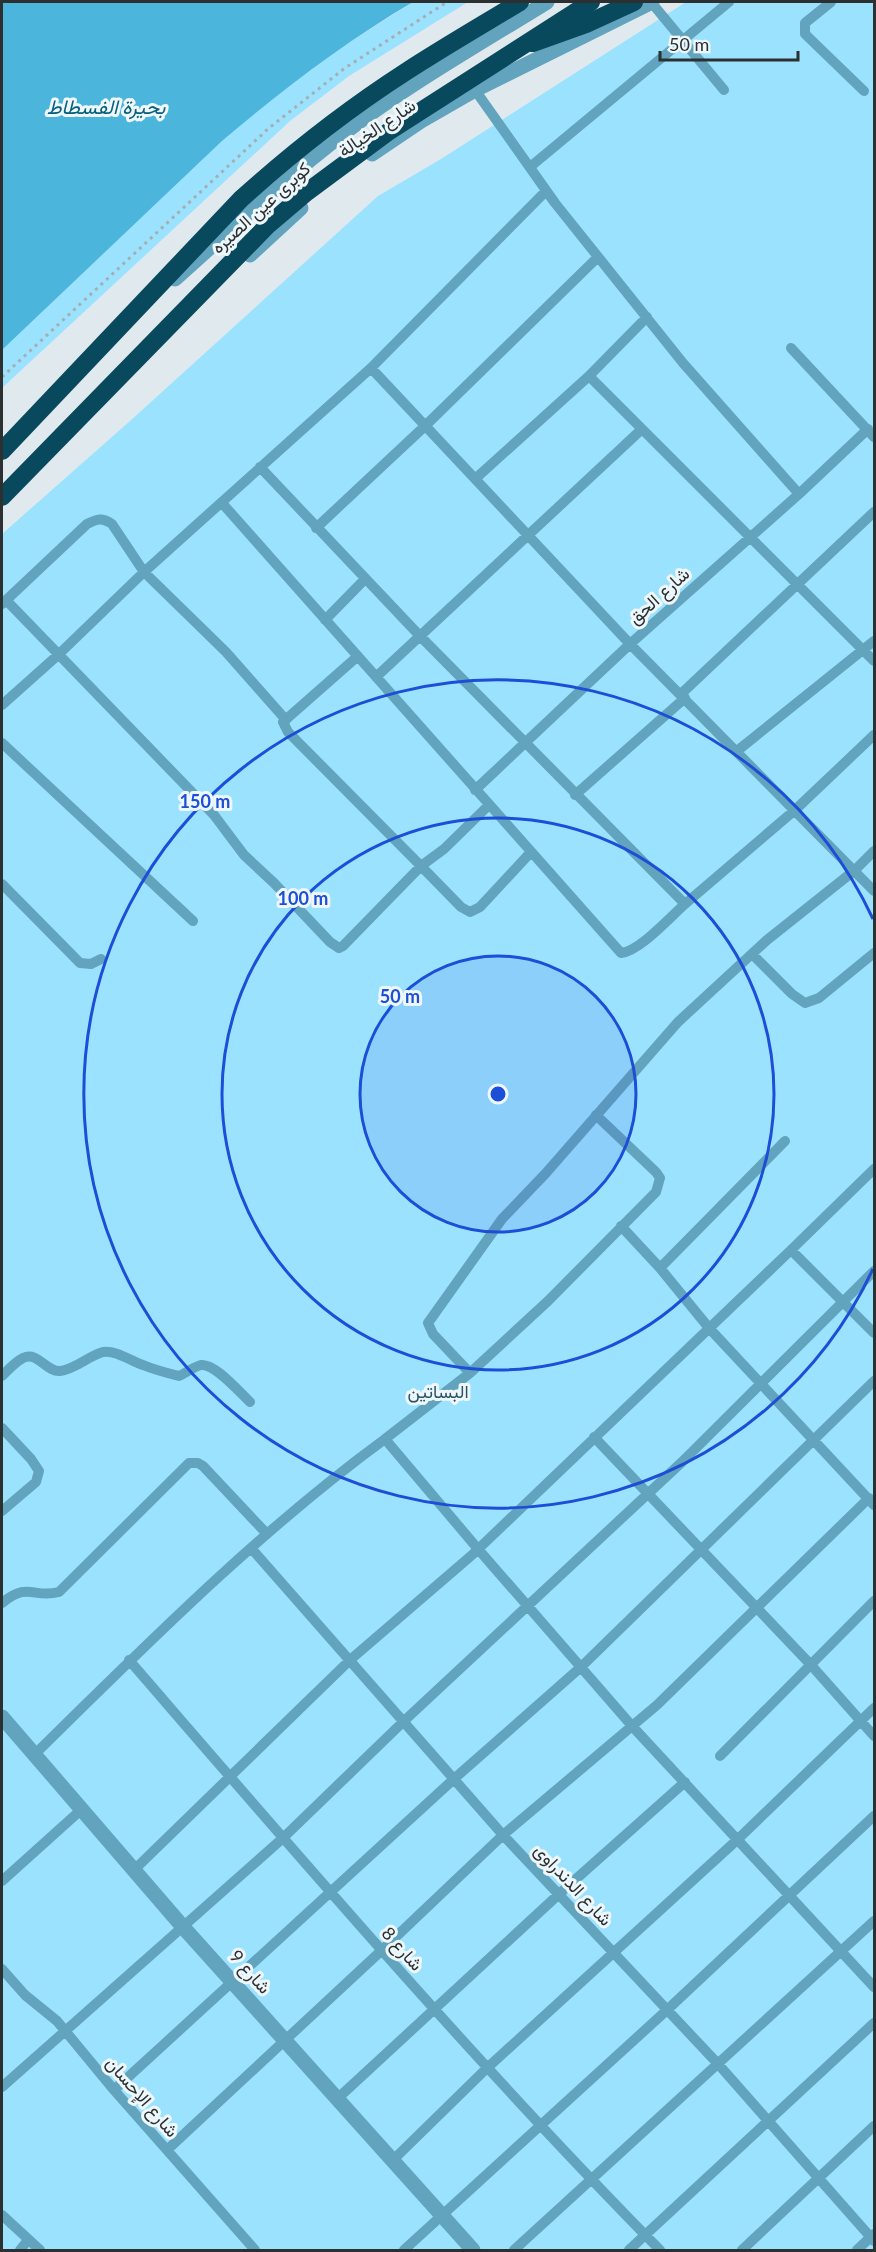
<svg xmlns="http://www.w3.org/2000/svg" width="876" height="2252" font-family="Lato,Vazirmatn,sans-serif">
<rect width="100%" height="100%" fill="#e0eaee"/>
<path fill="#9be2ff" d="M413 2H468L349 76 290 121 2 388V350L222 141 258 110 340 48Z
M686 2H874V2250H2V534L130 421 378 196 441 159Z"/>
<path fill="#4bb5dc" d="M2 2H413C345 42 283 89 222 141L2 350Z"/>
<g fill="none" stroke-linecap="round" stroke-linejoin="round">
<path stroke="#a6aeb2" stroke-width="3" stroke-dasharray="3 4.5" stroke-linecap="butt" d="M2 377 269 128 345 68 447 2"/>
<path stroke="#62a3bd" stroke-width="10" d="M651 2 724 90
M831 2 805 23V34L864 91
M475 90 555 203 683 363 799 494
M530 167 729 2
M791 348 874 437
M371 368 630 644 874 891
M589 376 874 661
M260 467 419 635 685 904 795 810 874 735
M475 479 589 376 647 317
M222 503 621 953C640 951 670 917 685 904
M316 528 425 426 598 257
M6 600 214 815 244 855 274 883 330 942 339 948 343 946 421 866 461 907 470 912 480 907 531 852
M2 604 87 524C97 519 102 517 112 524L144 572 226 652 286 720
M325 620 365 579
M358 656 283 722 288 732 421 866 444 849 489 805
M376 677 642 429
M681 694 874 512
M2 705 58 655 144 572 371 368 546 191
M2 743 193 921
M737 751 874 641
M475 790 630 644 799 494 868 429
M575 795 685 698
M2 884 80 963 91 964 101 959
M752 954 792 994 805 1003 819 998 874 953
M621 1226 660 1268 709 1328 874 1505
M791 1250 874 1169
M660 1268 785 1141
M470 1373 433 1334 428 1323 502 1219 546 1173 678 1022 767 940 855 870 874 851
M2 1376C8 1370 15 1362 23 1358 38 1351 46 1372 60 1371 76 1369 88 1356 103 1352 116 1350 131 1361 143 1365 155 1370 167 1373 179 1376 186 1373 193 1367 201 1365 215 1363 239 1392 250 1402
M2 1428 31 1459 39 1471 36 1482 2 1511
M594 1437 811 1665 874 1736
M385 1439 470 1373 548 1301 656 1192 660 1178 656 1172 596 1115
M251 1548 503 1835 719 2065 874 2241
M2 1603C29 1581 33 1599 59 1592L189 1463H198L203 1466 267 1534
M129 1660C302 1860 474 2061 660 2250
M34 1755C146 1645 258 1532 385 1439L478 1549 632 1726 874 1987
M720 1756 874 1601
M134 1870 350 1660 472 1555 791 1250 874 1333
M2 1881 82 1809
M2 1969 25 1995 57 2021 114 2090 255 2250
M2 2087 283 1838 404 1721 682 1462 874 1271
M114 2090 455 1778 581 1667 874 1381
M337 2099 558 1895 685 1782
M167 2150 381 1951 503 1835 657 1705 869 1498
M392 2161 486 2069 737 1840 874 1708
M2 2215 40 2250
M20 2250 28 2240
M404 2250 667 2010 874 1816
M514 2250 874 1921
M629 2250 874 2023
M742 2250 874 2126
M857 2250 874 2234"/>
<path stroke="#62a3bd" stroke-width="15" d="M372 154 421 121 475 90 652 2
M250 255 301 208
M175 279C231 229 285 178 344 133 409 84 479 44 547 2
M2 1717 183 1927 473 2250"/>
<path stroke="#08495d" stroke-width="18" d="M533 43 586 24 634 2"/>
<path stroke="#08495d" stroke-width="18" d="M2 451 241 199C293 152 348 109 407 71 444 47 482 25 520 2
M2 497 267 226 307 192 388 132 591 2"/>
</g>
<circle cx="498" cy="1094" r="138" fill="#1d4ed8" fill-opacity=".12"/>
<g fill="none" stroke="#1d4ed8" stroke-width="3">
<circle cx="498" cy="1094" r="138"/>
<circle cx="498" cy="1094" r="276"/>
<path d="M873 1269A414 414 0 1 1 873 919"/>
</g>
<g text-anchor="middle" stroke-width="6" stroke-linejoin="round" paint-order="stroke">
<g font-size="18" fill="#2c3031" stroke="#eef7fb">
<text transform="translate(377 128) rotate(-34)" y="6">شارع الخيالة</text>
<text transform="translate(261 208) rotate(-42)" y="6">كوبرى عين الصيره</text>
<text transform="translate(659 596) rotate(-42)" y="6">شارع الحق</text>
<text transform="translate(573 1885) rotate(47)" y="6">شارع الدندراوى</text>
<text transform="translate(402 1949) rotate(48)" y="6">شارع 8</text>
<text transform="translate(250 1972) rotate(48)" y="6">شارع 9</text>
<text transform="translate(142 2097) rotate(49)" y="6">شارع الإحسان</text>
</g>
<g font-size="18" fill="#285465" stroke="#eef7fb">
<text x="438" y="1398">البساتين</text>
</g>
<g font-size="20" font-style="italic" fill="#07607b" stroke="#eef7fb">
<text x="106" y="114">بحيرة الفسطاط</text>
</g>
</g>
<circle cx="498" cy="1094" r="9" fill="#1d4ed8" stroke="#eef7fb" stroke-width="3"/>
<g font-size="18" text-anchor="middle" font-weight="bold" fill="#1d4ed8" stroke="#eef7fb" stroke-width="6" stroke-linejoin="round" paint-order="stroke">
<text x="205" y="808">150 m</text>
<text x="303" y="905">100 m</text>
<text x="400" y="1003">50 m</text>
</g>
<rect width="876" height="2252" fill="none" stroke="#2c3031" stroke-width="6"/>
<path d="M660 51v9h138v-9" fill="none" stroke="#2c3031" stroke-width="3"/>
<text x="669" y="51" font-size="18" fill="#2c3031" stroke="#eef7fb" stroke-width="4.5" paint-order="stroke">50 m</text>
</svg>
